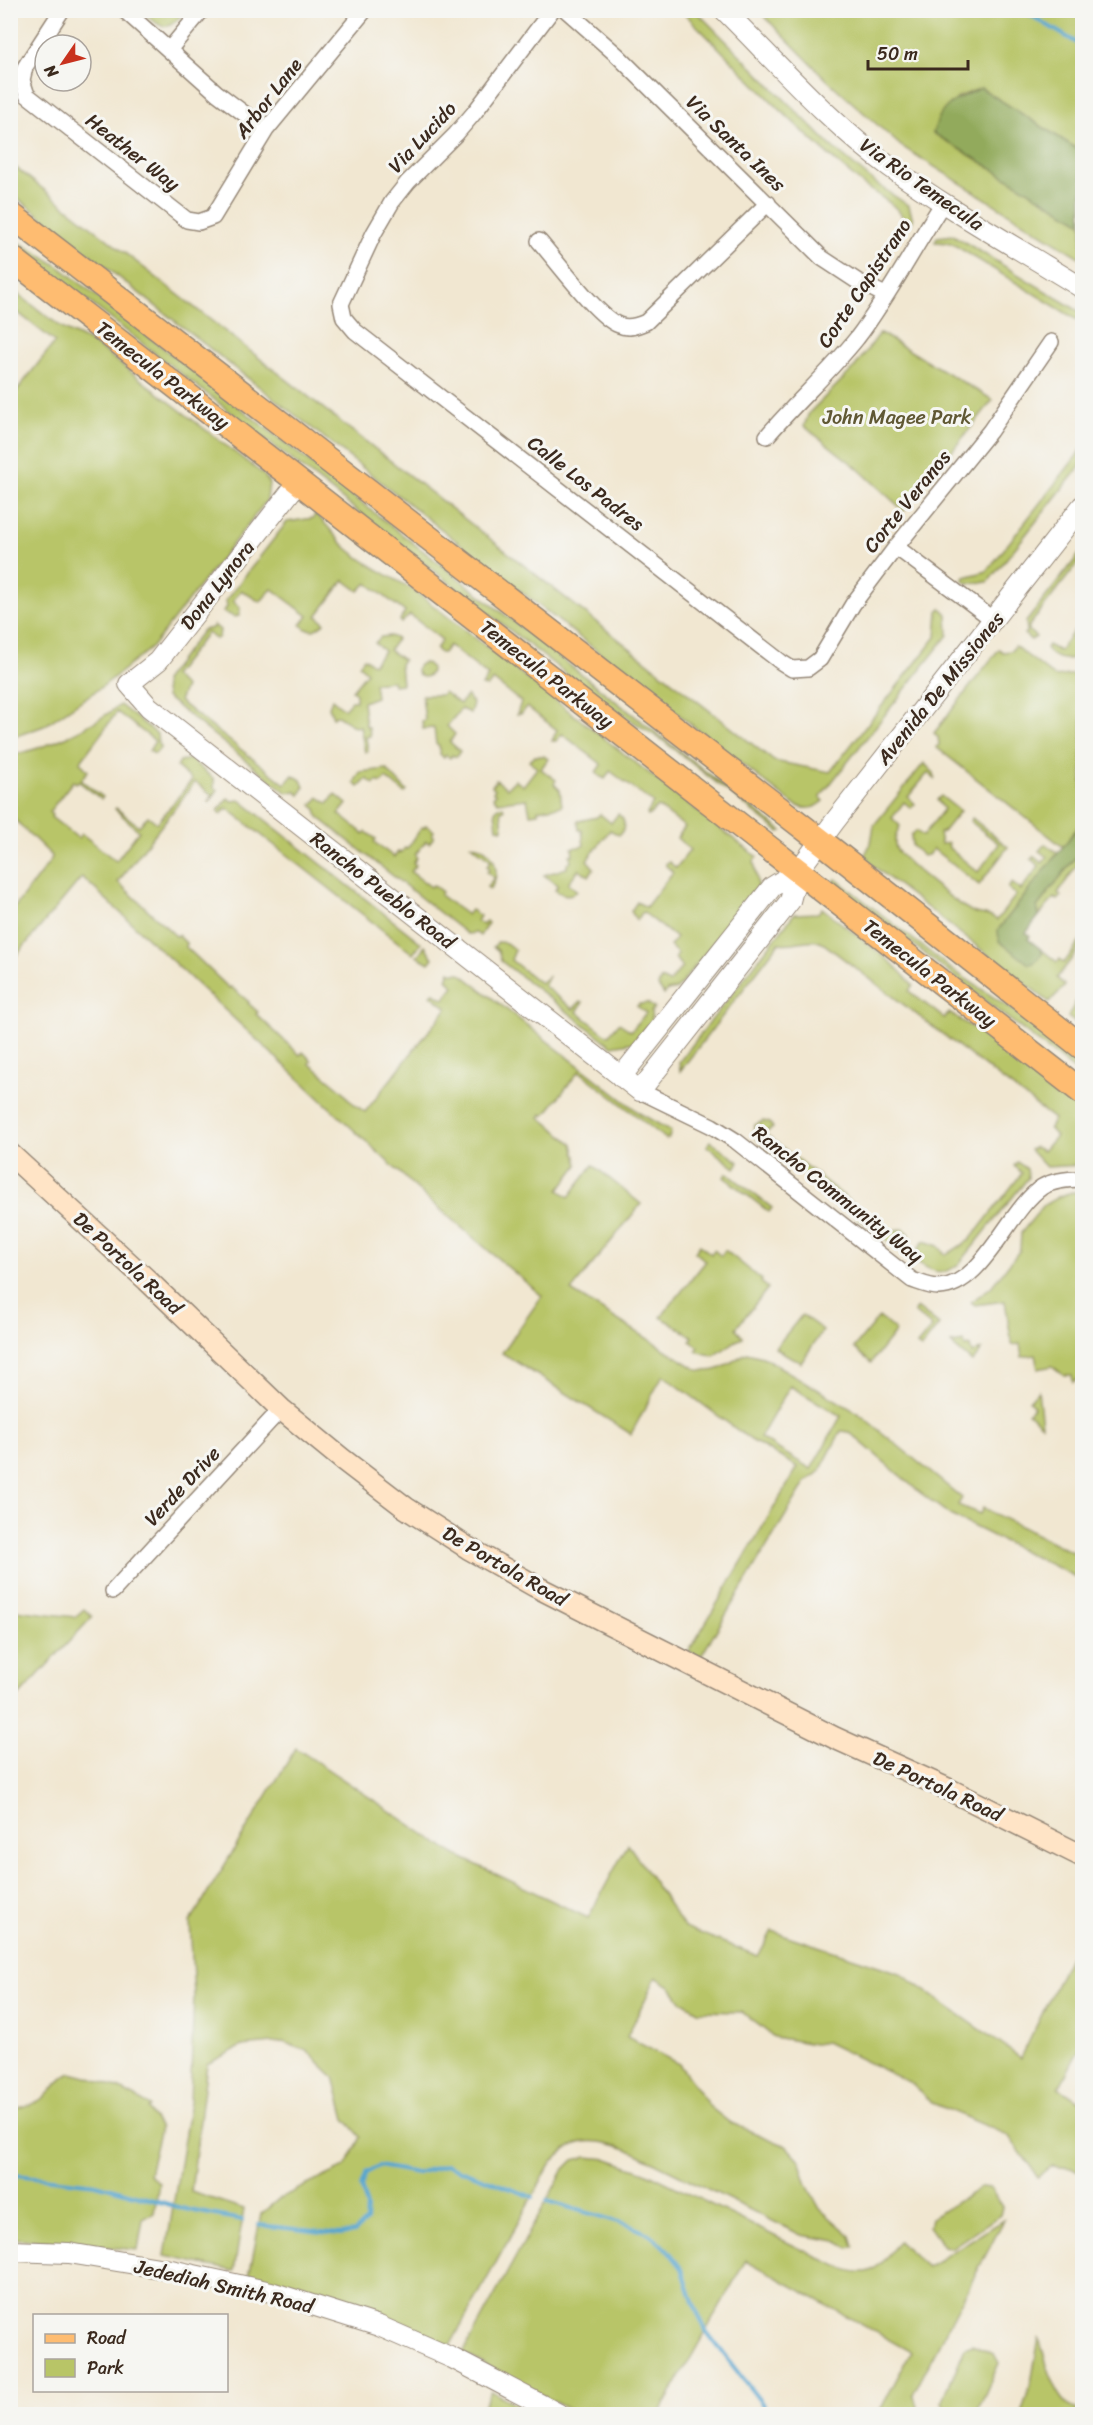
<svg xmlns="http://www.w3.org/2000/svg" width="1093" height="2425" font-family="Sriracha,sans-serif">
<rect width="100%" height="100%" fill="#f6f6f2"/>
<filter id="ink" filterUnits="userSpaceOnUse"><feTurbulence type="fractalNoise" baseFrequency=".0167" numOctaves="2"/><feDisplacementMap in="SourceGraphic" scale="12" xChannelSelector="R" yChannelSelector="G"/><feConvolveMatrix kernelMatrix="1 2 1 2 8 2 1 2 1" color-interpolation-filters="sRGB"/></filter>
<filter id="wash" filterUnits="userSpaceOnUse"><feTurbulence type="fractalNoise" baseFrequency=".008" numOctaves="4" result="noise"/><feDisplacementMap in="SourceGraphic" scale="24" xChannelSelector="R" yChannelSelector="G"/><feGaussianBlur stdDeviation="1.35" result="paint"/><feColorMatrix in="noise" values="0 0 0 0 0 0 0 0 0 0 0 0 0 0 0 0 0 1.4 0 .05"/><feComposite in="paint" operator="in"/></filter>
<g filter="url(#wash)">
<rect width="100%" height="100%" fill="#f1e7d1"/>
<path fill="#b8c567" stroke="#7a7842" stroke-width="1.5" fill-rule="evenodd" d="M142 11H185C166 34 163 29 142 11Z
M682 11H696L830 145 874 182 909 206 913 220 910 225 905 222C898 203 876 196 861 183 797 130 740 69 682 11Z
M759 11H1082V152L981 88 958 97 933 133 1082 223V259L901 146 827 80Z
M10 163 774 761 830 772 936 637 938 611 941 608 947 614 948 635 820 797 824 801C814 810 805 810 793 804L11 193Z
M953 235 1082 313V323L951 243 935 242 937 237Z
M10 237 57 265 782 831 779 832 662 740 601 701 11 241Z
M10 288 64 329 96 345 264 475 269 483 267 500 152 647 103 686 44 726 11 738V398L55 342 11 307Z
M880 333 993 400 904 511 856 467 804 426 809 413 854 368Z
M1082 449V464L988 582 967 583 963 580 965 577 987 571Z
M315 514C328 524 335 538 348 549 368 566 390 576 412 589L757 857 754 861 758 886 677 989 667 991 664 995 658 986 661 979 669 983 682 967 675 958 678 954 670 946 676 938 643 912 636 920 631 911 637 902 646 907 673 872 666 866V863L669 862 676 868 690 850 677 838 685 827 658 807 648 816 647 814 653 803 610 771 605 779 599 776 596 772 601 765 600 763 562 734 556 741H552L557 730 527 707 521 714H517L521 702 493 680 487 687 482 686 488 676 449 645 443 653H440L436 649 442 640 410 615 401 623 400 620 405 612 367 583 359 591 344 580 317 616 325 623 314 630 306 629 301 625 308 616 272 589 260 602 241 590 233 601 240 608 239 616 235 617 223 612 227 607 226 600 287 522 313 518Z
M1082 551V558L1029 626V631L1036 637 1031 640 1024 634 1027 631 1026 622Z
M1082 620V636L1075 646 1082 651V654C1070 662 1053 661 1046 648L1048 645 1059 651Z
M214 625 220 630 219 637 216 639 207 633 173 676 185 687 179 701 285 784 293 775 301 780 304 787 300 795 295 791 287 793 166 697 164 681 203 630 212 628Z
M390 636 397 639 389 650 403 660 400 664 402 684 393 685 392 681 374 683 376 697 363 702 366 727H369L370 736 366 737 368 751 365 752 360 726 355 727 336 715 333 717 329 707 332 699 344 709 351 701H356V693L352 690 367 672 359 665 364 658 373 664 384 651 375 643 381 637Z
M1015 646 1055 677 1082 673V822L1063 847 936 747 939 745 938 737 934 733 999 649 1003 652 1011 651Z
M417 670a7 7 0 1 1 14 0a7 7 0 1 1-14 0Z
M444 692 460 704 467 695 473 704 470 713 461 709 447 726 455 734 450 742 460 751 456 757 452 755 450 758 446 755 444 758 440 754 439 745 436 744 434 728 423 729 422 721 425 720 422 695H441Z
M120 705 157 734 158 744 161 747 155 754 149 751 155 741 117 712 80 762 88 771 81 780 103 797 101 799 78 781 76 783 73 781 49 812 52 815 51 817 78 838 82 834 116 861 139 831 115 809 116 808 139 826 148 816 157 823 192 780 177 767 180 761 190 759 214 779V787L218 790 208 803 212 795 195 782 118 882 176 936 178 935 187 944 185 946 229 988 231 987 249 1002 248 1003 258 1012 256 1014 300 1055 303 1052 312 1061 309 1063 343 1091 349 1100 365 1112 447 1008 431 995 434 993 444 999 454 986 447 979 450 971 453 973H460L641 1114 671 1131 669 1138 666 1139 579 1071 544 1116 542 1114 540 1117 573 1144 578 1165 559 1190 569 1197 593 1165 641 1204 571 1291 698 1370C722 1374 727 1363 747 1353L763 1357 858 1413 962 1498 958 1505 980 1514 983 1508 1082 1557V1580L950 1515 918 1491 849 1432 841 1431 820 1471 805 1483 700 1658 689 1651 798 1467 751 1440 663 1375 631 1434 502 1353 542 1296 429 1200 82 877 11 962V912L51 860 52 856 11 816V755C47 749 90 727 120 705ZM790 1386 841 1416 811 1469 760 1438Z
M535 756H544L548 759 541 769 556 780 554 784 560 790 562 806 538 810V813L530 814 527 799 498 802 493 797 496 794 493 792 495 789 492 786 496 780 507 788 515 780 523 786 537 768 529 761Z
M924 763 934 773 935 779 928 773 908 797 915 804 911 808 904 802 892 818 900 826C897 833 893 840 896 848 901 860 962 908 975 913 984 915 989 914 997 920L1016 895 1008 888 1012 883 1021 890 1039 866 1031 859 1033 856 1042 863 1047 857 1039 851 1045 844 1058 853 998 930 1042 954V950L1057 962 1060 959 1064 963 1082 939V945L1057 978 1065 986 1049 1002 863 858 871 843 874 825Z
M386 769 407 791 405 793 386 778 381 783 377 781 374 784 367 779 359 787 354 783 360 772Z
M335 794 347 804 339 814 364 834 366 832 376 839 374 842 394 857 398 852 401 853 405 848 407 849 422 827 424 828 426 825 434 831 432 835 434 837 429 843 426 841 415 855 417 858 413 863 416 865 411 872 431 887 433 885 442 892 440 895 467 915 471 910 480 916 477 921 483 925 486 921 488 923 480 936 476 933 467 934 318 817 316 809 312 805 319 797 328 804Z
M941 796 960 811 943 832 939 833 941 844 948 843 949 848 978 872 999 844 970 821 972 818 1008 847 979 885 933 849 928 855 923 856 912 846 911 835 916 831 923 836 944 809 937 800Z
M228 798 232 801 240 800 421 943 413 954 227 808 221 814 218 811Z
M498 807H503L504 810 501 811 503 829 497 828 495 811Z
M600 814 611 823 618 814C626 820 626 828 619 835L610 830 587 860 594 868 589 876 579 869 568 883 577 891C570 897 562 895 555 890L558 885 544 875 567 868V863L571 862 570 855H573L572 848 584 846 582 830H579L578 821 597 817Z
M471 845C494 846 503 873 490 889L487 887 494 878 487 872 490 869 487 866 491 860Z
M1082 849V858L1058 893 1061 896 1058 900 1054 898 1039 916 1037 907Z
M836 879 954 971 1016 1012 1082 1063V1076L834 883 833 881Z
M822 908 892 963 913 985 909 991 944 1018 949 1013 980 1032 1082 1112V1165L1046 1167 1030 1150 1035 1147 1043 1151 1056 1136 1049 1128 1054 1119 820 941C803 938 795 946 779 943L680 1071 679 1062 794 914 818 913Z
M498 942 506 943 515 950 511 960 540 983 549 976 544 986 573 1009 580 1002H583L577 1012 608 1036 619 1023 631 1031 646 1013 637 1006 639 1004 648 1003 654 1008 651 1012 652 1020 635 1042 612 1046 501 961 498 950 493 947Z
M425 946 433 958 429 963 417 956Z
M1076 1001 1082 1005V1028L1068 1017Z
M763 1121 770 1123 773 1128 764 1133 888 1231C897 1230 905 1226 910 1235L898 1246 890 1243 757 1139 754 1130 755 1125Z
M710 1141 739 1162 735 1168 707 1146Z
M1017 1162 1027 1169 1028 1178 960 1263C942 1279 929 1271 912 1258L924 1241 938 1246 946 1255 970 1240 1022 1173 1014 1166Z
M727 1173 772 1208 769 1212 724 1177Z
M1072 1192 1082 1193V1376L1073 1382 1072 1375H1064L1052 1366 1038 1369 1035 1355 1022 1357 1020 1344 1012 1345 1005 1301 975 1305 971 1302 991 1287 1020 1250 1021 1233 1044 1205 1060 1196Z
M700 1245 711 1254 714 1250 721 1256 725 1250 762 1280 761 1282 768 1288 736 1328 743 1338 736 1341 714 1356 696 1351 699 1347 690 1341 693 1337 661 1317 706 1261 695 1252Z
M917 1308 939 1325 921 1348 917 1345 932 1327 914 1312Z
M802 1315 823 1330 801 1363 775 1348Z
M879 1317 896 1331 871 1363 854 1348Z
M964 1342 965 1347 970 1346 972 1353 982 1350 972 1362 951 1344Z
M1038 1391 1042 1425 1028 1413 1034 1406 1029 1401Z
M84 1609 92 1617 11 1704V1612L15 1610 75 1617Z
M296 1748 454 1854 588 1918 628 1844 684 1927 758 1956 772 1931 900 1973 1021 2058 1077 1941 1082 1935V2044L1059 2088 1082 2103V2174L1071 2168 1052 2166 1038 2177 1008 2135 930 2102 913 2084 826 2042 814 2044 774 2037 742 2012 698 2011 681 2001 670 1986 656 1977 627 2037 679 2064 710 2107 729 2122 786 2146 799 2160 807 2185 820 2209 851 2236 854 2246 849 2248 837 2241 801 2235 627 2149C597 2138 574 2136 551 2163L451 2344 446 2345 379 2316 249 2276 261 2214 280 2198 345 2167 361 2137 345 2119 334 2077 307 2051 283 2042 242 2046 207 2064 191 2192 244 2209 234 2271 165 2256 190 2102 194 1995 190 1922Z
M71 2073C101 2080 125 2089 150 2106L148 2109 160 2128 149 2174 159 2183 154 2213 143 2219 138 2250 11 2238V2110C23 2107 36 2104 46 2096 54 2088 60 2078 71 2073Z
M586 2157 608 2159 645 2172 817 2257C832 2263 856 2278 872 2270 882 2265 891 2250 899 2242L927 2267 1004 2220 913 2394 920 2414H878L911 2352 746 2260 659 2414H577L463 2353 563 2171 574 2160Z
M981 2187 990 2188 1002 2207 1000 2215 951 2248 943 2246 929 2226 931 2218Z
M1039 2338C1046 2360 1056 2409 1082 2411V2414H1021L1031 2383Z
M972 2345 994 2354 999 2363 976 2414H955L946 2410 942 2402 965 2348Z
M491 2391 535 2414H498L483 2407Z"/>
<path fill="#92aa5c" stroke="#666a3d" stroke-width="1.5" d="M981 88 1082 152V223L933 133C942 101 955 101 981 88Z
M1082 822V849L1037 907 1039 916 1026 933 1030 936 1028 939 1042 950V954L1034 963 1029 964 999 941 998 930Z"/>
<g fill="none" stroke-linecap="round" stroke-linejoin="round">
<path stroke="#56a6d0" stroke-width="4" d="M1022 10 1082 46
M10 2176 16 2175 96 2184 189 2210 242 2220
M547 2201 626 2224 649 2234 667 2249 682 2268 693 2302 706 2331 770 2414
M259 2225 340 2234 355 2232 366 2221 367 2207 361 2187 366 2173 379 2166 417 2173 447 2165 533 2197"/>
</g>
</g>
<g filter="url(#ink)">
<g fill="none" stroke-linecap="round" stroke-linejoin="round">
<defs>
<path id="minor" d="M62 10 25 67 22 80 27 95 187 220 199 222 213 217 266 130 365 10
M124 10 217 93 266 130
M552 10 474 113 456 134 408 182 392 202 374 233 341 304 344 318 355 331 781 662 792 669 808 668 820 659 853 604 896 547 990 431 1051 342
M566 10 617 55 822 258 857 281 885 295
M169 50 202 10
M539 241C556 260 598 318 619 325 628 329 637 326 646 322L768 203
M767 436C796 402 829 373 857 338 889 296 914 247 943 203
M896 547 995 621
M640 1091 712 1126 736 1141 912 1280C921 1283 930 1287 939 1287 983 1286 1008 1210 1042 1187 1054 1180 1069 1179 1082 1179
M113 1591 281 1409"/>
<path id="tertiary" d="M724 10C778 64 829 122 890 167 951 211 1018 248 1082 288
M299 481 158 661 129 684 149 707 640 1091 790 901 798 871 835 821 1082 506
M621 1077 772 887 798 871
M10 2251 69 2253 171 2270 271 2292 379 2326 452 2358 559 2414"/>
<path id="secondary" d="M10 1154 147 1280 281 1409 342 1459 406 1508 468 1548 535 1586 835 1738 952 1791 1082 1856"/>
<path id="primary" d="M10 214 821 841 1082 1047
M10 257 1082 1092"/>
</defs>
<use href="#minor" stroke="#968878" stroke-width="18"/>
<use href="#tertiary" stroke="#968878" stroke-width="22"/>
<use href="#secondary" stroke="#968878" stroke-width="24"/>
<use href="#primary" stroke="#968878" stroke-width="27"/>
<use href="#minor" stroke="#fff" stroke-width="15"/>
<use href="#tertiary" stroke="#fff" stroke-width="20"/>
<use href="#secondary" stroke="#ffe4c6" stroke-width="21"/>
<use href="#primary" stroke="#febc71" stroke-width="24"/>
</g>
</g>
<g text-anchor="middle" stroke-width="6" stroke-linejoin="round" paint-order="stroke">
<g font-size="20" fill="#3b2a1e" stroke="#f6f6f2">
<text transform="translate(268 98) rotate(-52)" y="7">Arbor Lane</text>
<text transform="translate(422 137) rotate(-47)" y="7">Via Lucido</text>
<text transform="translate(736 143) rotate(44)" y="7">Via Santa Ines</text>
<text transform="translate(133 152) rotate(38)" y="7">Heather Way</text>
<text transform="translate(922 184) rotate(35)" y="7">Via Rio Temecula</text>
<text transform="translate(864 283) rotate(-56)" y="7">Corte Capistrano</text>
<text transform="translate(163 375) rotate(38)" y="7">Temecula Parkway</text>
<text transform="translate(586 483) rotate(38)" y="7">Calle Los Padres</text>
<text transform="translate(907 501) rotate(-51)" y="7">Corte Veranos</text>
<text transform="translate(217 585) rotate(-52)" y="7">Dona Lynora</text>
<text transform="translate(547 674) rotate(38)" y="7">Temecula Parkway</text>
<text transform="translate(940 688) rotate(-51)" y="7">Avenida De Missiones</text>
<text transform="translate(383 890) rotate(38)" y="7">Rancho Pueblo Road</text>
<text transform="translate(930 973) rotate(38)" y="7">Temecula Parkway</text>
<text transform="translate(838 1194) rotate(38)" y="7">Rancho Community Way</text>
<text transform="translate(128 1263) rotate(43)" y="7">De Portola Road</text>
<text transform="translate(182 1486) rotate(-47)" y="7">Verde Drive</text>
<text transform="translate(505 1566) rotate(30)" y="7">De Portola Road</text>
<text transform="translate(938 1786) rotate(25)" y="7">De Portola Road</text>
<text transform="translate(224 2286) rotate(13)" y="7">Jedediah Smith Road</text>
</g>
<g font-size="20" fill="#605834" stroke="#f6f6f2">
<text x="897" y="424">John Magee Park</text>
</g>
</g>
<rect width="1093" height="2425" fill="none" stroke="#f6f6f2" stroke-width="36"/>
<rect x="33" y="2314" width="195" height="78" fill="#f6f6f2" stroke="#aba49d" stroke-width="1.5"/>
<rect x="45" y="2334" width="30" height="9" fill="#febc71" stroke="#aba49d" stroke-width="1.5"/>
<text x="87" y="2344" font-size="18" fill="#3b2a1e">Road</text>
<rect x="45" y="2359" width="30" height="18" fill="#b8c567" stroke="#aba49d" stroke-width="1.5"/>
<text x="87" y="2374" font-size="18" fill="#3b2a1e">Park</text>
<g transform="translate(63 63) rotate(235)"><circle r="28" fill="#f6f6f2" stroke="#aba49d" stroke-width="1.5"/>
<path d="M0-4.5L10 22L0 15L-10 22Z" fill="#c8321e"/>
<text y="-9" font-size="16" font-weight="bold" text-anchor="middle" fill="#3b2a1e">N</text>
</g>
<path d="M868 60v9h100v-9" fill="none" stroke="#3b2a1e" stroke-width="3"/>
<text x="877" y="60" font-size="18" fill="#3b2a1e" stroke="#f6f6f2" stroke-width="4.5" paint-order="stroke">50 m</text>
</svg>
